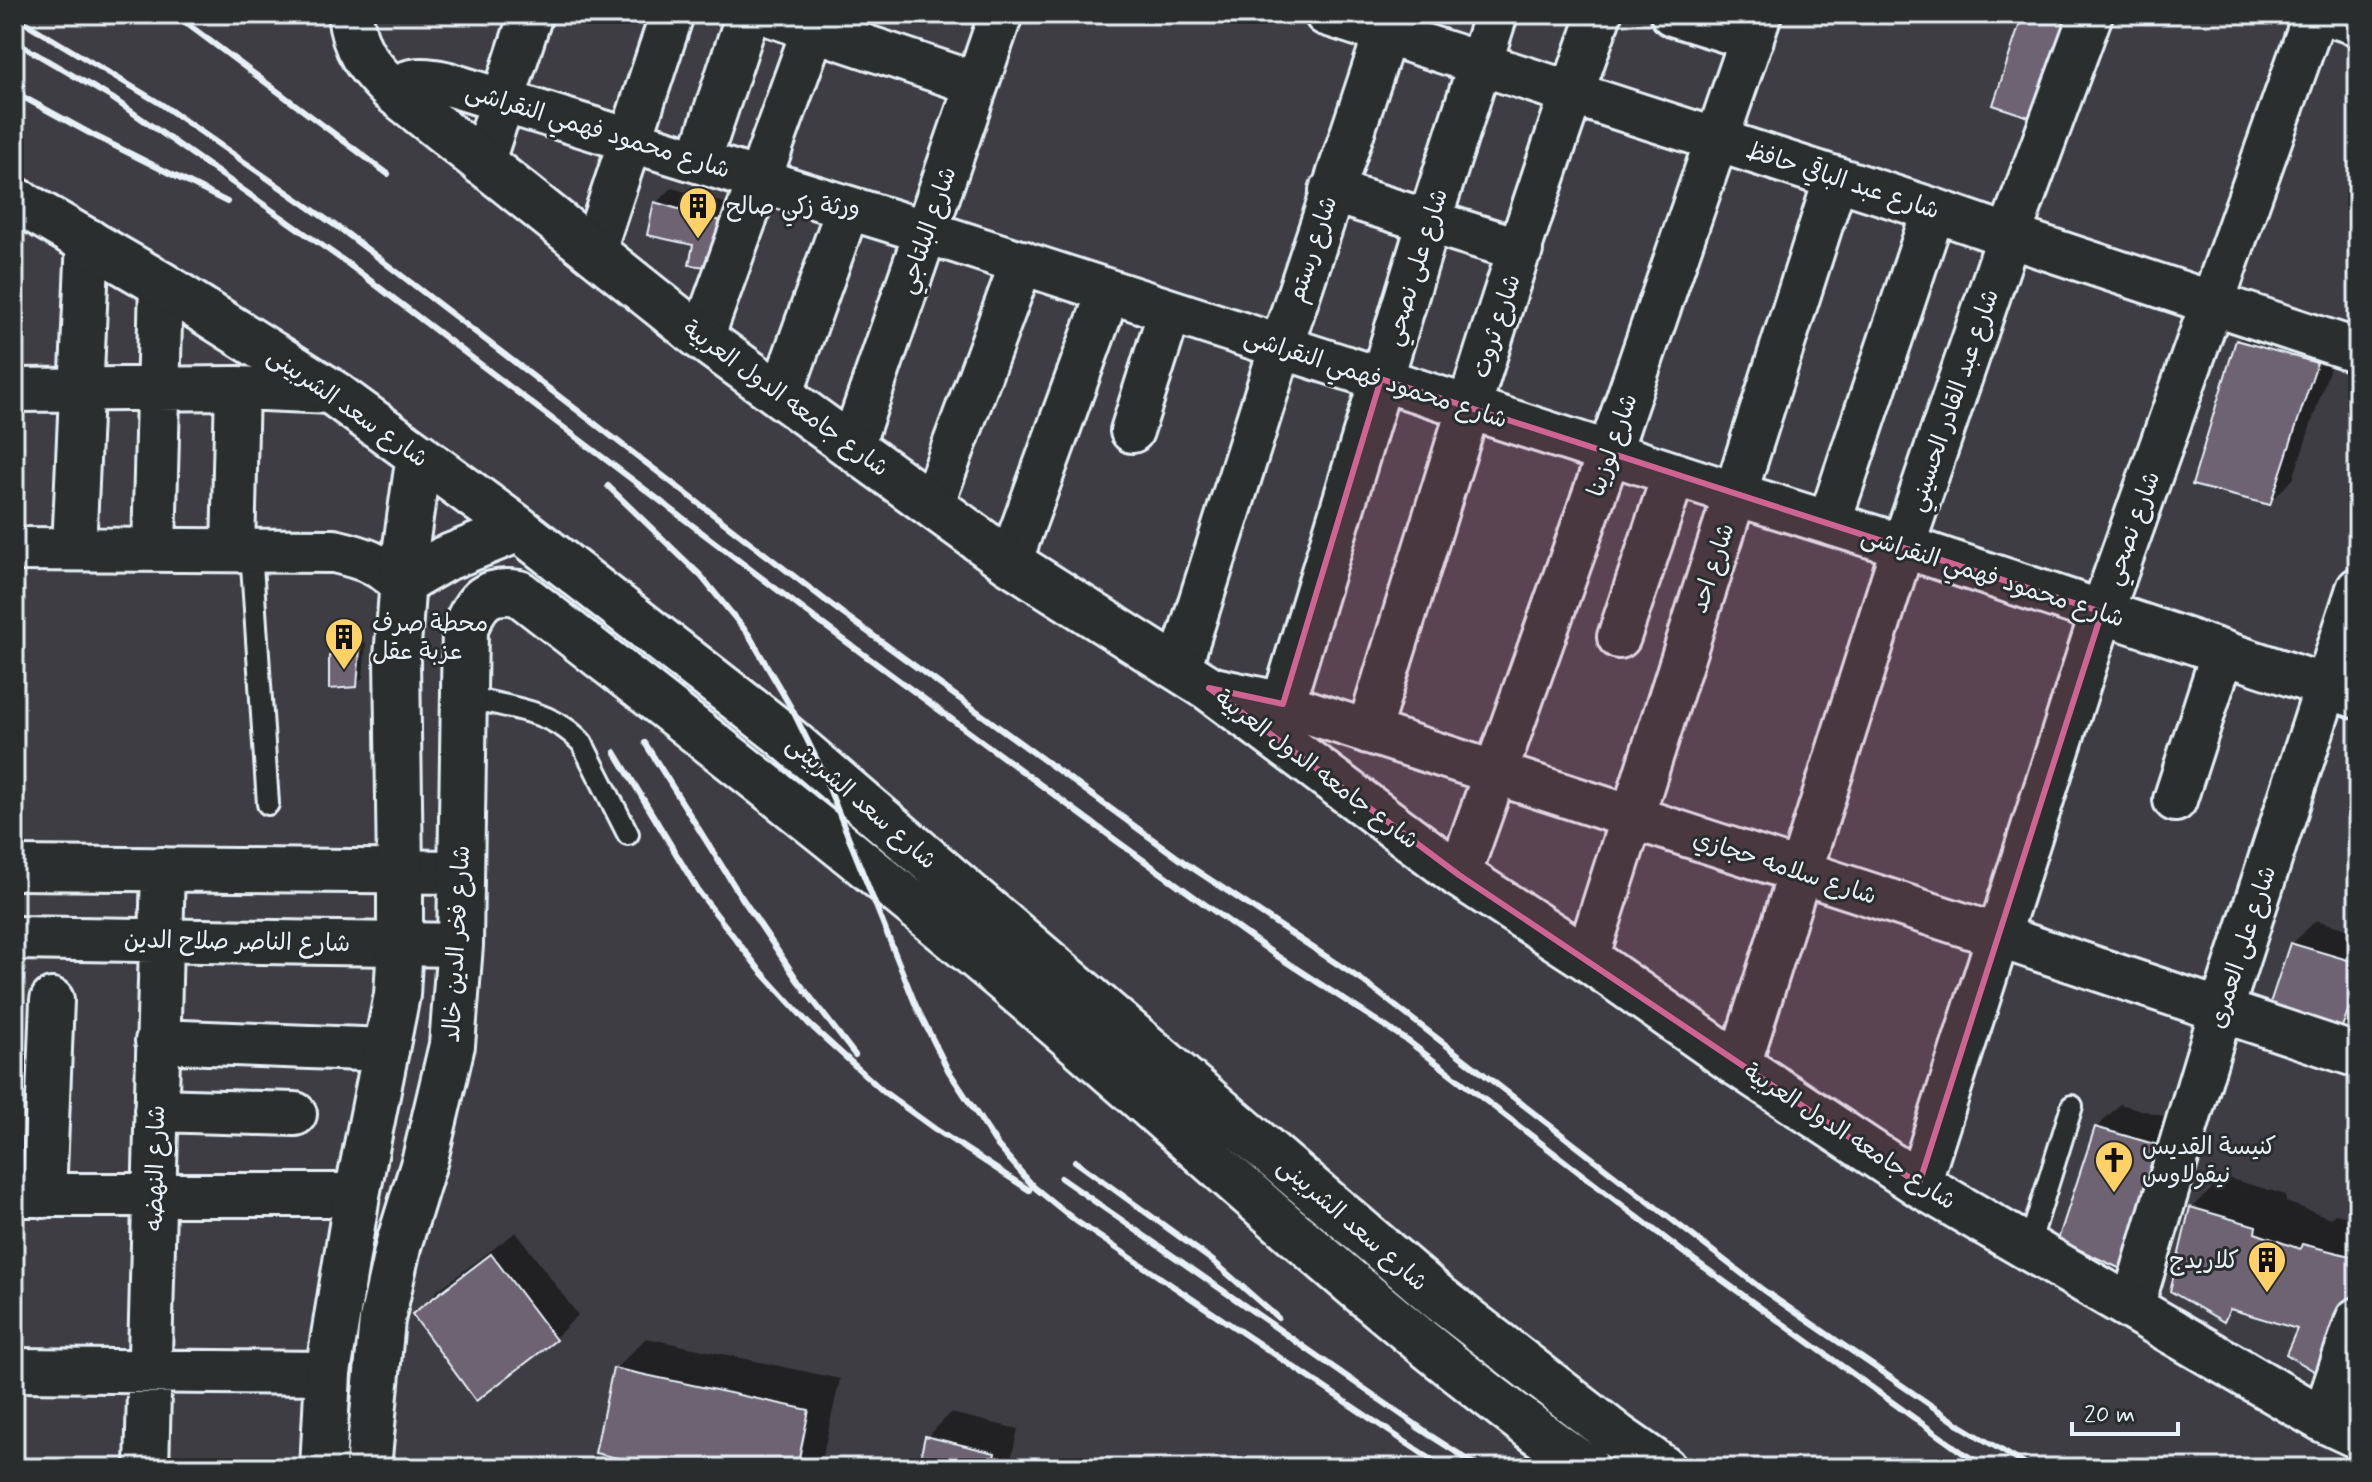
<svg xmlns="http://www.w3.org/2000/svg" width="2372" height="1482" font-family="Mynerve,'Playpen Sans Arabic',sans-serif">
<rect width="100%" height="100%" fill="#3e3d43"/>
<filter id="ink" filterUnits="userSpaceOnUse"><feTurbulence type="fractalNoise" baseFrequency=".0125" numOctaves="2"/><feDisplacementMap in="SourceGraphic" scale="16" xChannelSelector="R" yChannelSelector="G"/><feConvolveMatrix kernelMatrix="1 2 1 2 8 2 1 2 1" color-interpolation-filters="sRGB"/></filter>
<g filter="url(#ink)">
<path fill="#0007" d="M2025 14H2082L2032 116Z
M672 188 746 209 695 244 656 203Z
M2261 317 2339 340 2293 479 2269 503 2238 341Z
M366 642 363 677 356 685 331 657 339 649Z
M2316 920 2358 932V1012L2340 1030 2292 944Z
M2120 1104 2191 1124 2155 1247 2096 1128Z
M2224 1177 2286 1195V1202L2331 1218 2335 1214 2358 1219V1349L2300 1327 2235 1308 2224 1319 2192 1208Z
M516 1232 578 1315 554 1339 414 1314 438 1290Z
M646 1338 840 1379 821 1463 816 1468H671L615 1369Z
M951 1413 1018 1429 1009 1468H920L927 1437Z"/>
<path fill="#6d6373" stroke="#e8f1f8" stroke-width="2" d="M2023 14H2067L2032 118 1993 105Z
M654 202 731 224 716 268 689 265 693 245 647 235Z
M2236 340 2317 363 2270 505 2192 485Z
M360 648 357 687 329 689V656Z
M2290 943 2358 963V1008L2350 1006 2340 1032 2268 1009Z
M2095 1127 2168 1148 2132 1274 2058 1240Z
M2190 1207 2256 1226 2255 1233 2300 1249 2302 1244 2358 1258V1297L2329 1380 2286 1354 2297 1329 2230 1309 2224 1322 2170 1291Z
M491 1254 556 1340 476 1401 412 1314Z
M613 1368 809 1410 797 1468H661L595 1453Z
M925 1436 995 1453 992 1468H918Z"/>
<g fill="none" stroke-linecap="round" stroke-linejoin="round">
<defs>
<path id="lane" d="M251 550 268 804
M465 697C506 707 553 710 582 743L628 834
M2028 1248 2072 1106"/>
<path id="street" d="M768 14 977 84
M1326 14 1934 210 2009 236 2358 351
M1672 14 1752 39
M392 90C410 78 424 78 445 83L927 232 1736 494 1903 546 2358 697
M699 161 748 14
M482 164 531 14
M1331 191 1521 250
M594 250 672 14
M702 338 819 14
M14 390 237 388 332 392
M781 395 848 208
M1132 431 1170 311
M852 446 1001 14
M932 505 1022 262
M1829 523 1934 210
M14 549 334 551C364 558 378 563 402 583
M74 549 88 240
M154 549 161 284
M233 550 237 388
M1010 562 1109 291
M1619 637 1674 474
M1179 669 1281 347 1392 14
M1209 688 1283 704 1998 936 2358 1056
M1283 704 1429 222 1496 14
M1368 732C1443 492 1515 250 1600 14
M2175 800 2223 652
M14 868 461 872
M1459 875 1609 453 1760 14
M14 938 460 945
M1587 958 1836 178
M157 1041 387 1050
M1739 1065 1903 546 2009 236 2091 14
M156 1110 295 1114
M1919 1184 2102 612 2315 14
M14 1195H357
M44 1196 52 1000
M2132 1307 2221 1011 2358 589
M14 1370 328 1373
M147 1468 163 869"/>
<path id="secondary" d="M350 14C354 50 367 65 392 90L702 338 1010 562 1209 688 1459 875 1587 958 1739 1065 1919 1184 2324 1420 2358 1436
M2331 14 2358 23
M14 199 161 284 332 392 519 529 781 733 1439 1298 1617 1436 1663 1468
M402 583 444 559 519 529
M2324 1420 2358 1320
M323 1468 328 1373 357 1195 397 995 400 944V872L397 658 405 553 419 455
M368 1468 382 1320 399 1243 425 1159 452 1045 460 945 465 628C477 600 486 588 519 593 697 731 874 868 1044 1014 1223 1167 1394 1332 1587 1468"/>
</defs>
<use href="#lane" stroke="#e8f1f8" stroke-width="26"/>
<use href="#street" stroke="#e8f1f8" stroke-width="48"/>
<use href="#secondary" stroke="#e8f1f8" stroke-width="50"/>
<use href="#lane" stroke="#2a2d2e" stroke-width="20"/>
<use href="#street" stroke="#2a2d2e" stroke-width="42"/>
<use href="#secondary" stroke="#2a2d2e" stroke-width="44"/>
<path stroke="#e8f1f8" stroke-width="6" d="M174 14 388 174
M14 16 161 104 346 233 842 613 1188 865 1363 981 1763 1290 1961 1426 2031 1468
M14 41 112 98 347 263 821 623 1125 847 1274 954 1408 1041 1683 1252 1963 1453 1988 1468
M14 92 91 134 227 202
M608 486 701 576 749 635 793 711 820 766 916 1006 948 1070 998 1146 1034 1187 1076 1221 1444 1468
M645 743 740 895 798 981 855 1055
M615 752 699 892 759 969 809 1024 884 1092 935 1129 1029 1190
M1075 1161 1213 1261 1278 1318
M1061 1178 1425 1431
M1417 1427 1481 1468"/>
</g>
</g>
<path fill="#cf6492" fill-opacity="0.2" stroke="#cf6492" stroke-width="6" stroke-linejoin="round" d="M1381 379 2102 612 1919 1184 1459 875 1209 688 1283 704Z"/>
<defs>
<symbol id="building-pin" viewBox="-11 -11 22 30"><path d="M0 17L-7.5 6A9.5 9.5 0 1 1 7.5 6Z" fill="#ffd166" stroke="#2a2d2e"/><path d="M-4-6H4V6H1V3H-1V6H-4ZM-2.5-4.3h1.7v1.8h-1.7ZM.8-4.3h1.7v1.8H.8ZM-2.5-1h1.7V.8h-1.7ZM.8-1h1.7V.8H.8Z" fill="#111"/></symbol>
<symbol id="church-pin" viewBox="-11 -11 22 30"><path d="M0 17L-7.5 6A9.5 9.5 0 1 1 7.5 6Z" fill="#ffd166" stroke="#2a2d2e"/><path d="M-1.2-6h2.4v3.5h3.3v2.4h-3.3V6h-2.4V-.1h-3.3v-2.4h3.3Z" fill="#111"/></symbol>
</defs>
<g fill-rule="evenodd">
<use href="#building-pin" x="676" y="184" width="44" height="60"/>
<use href="#building-pin" x="322" y="615" width="44" height="60"/>
<use href="#church-pin" x="2092" y="1138" width="44" height="60"/>
<use href="#building-pin" x="2245" y="1238" width="44" height="60"/>
</g>
<g text-anchor="middle" stroke-width="6" stroke-linejoin="round" paint-order="stroke">
<g font-size="24" fill="#e8f1f8" stroke="#2a2d2e">
<text transform="translate(598 130) rotate(17)" y="8">شارع محمود فهمي النقراشى</text>
<text transform="translate(1843 180) rotate(18)" y="8">شارع عبد الباقي حافظ</text>
<text transform="translate(927 230) rotate(-71)" y="8">شارع البلتاجي</text>
<text transform="translate(1312 249) rotate(-72)" y="8">شارع رستم</text>
<text transform="translate(1416 267) rotate(-73)" y="8">شارع على نصحي</text>
<text transform="translate(1496 326) rotate(-72)" y="8">شارع ثروت</text>
<text transform="translate(1376 378) rotate(18)" y="8">شارع محمود فهمي النقراشى</text>
<text transform="translate(786 398) rotate(36)" y="8">شارع جامعه الدول العربية</text>
<text transform="translate(1953 400) rotate(-71)" y="8">شارع عبد القادر الحسيني</text>
<text transform="translate(348 407) rotate(35)" y="8">شارع سعد الشربينى</text>
<text transform="translate(1612 445) rotate(-71)" y="8">شارع لوزينا</text>
<text transform="translate(2132 528) rotate(-70)" y="8">شارع نصحي</text>
<text transform="translate(1712 568) rotate(-72)" y="8">شارع احد</text>
<text transform="translate(1993 577) rotate(18)" y="8">شارع محمود فهمي النقراشى</text>
<text transform="translate(1317 769) rotate(37)" y="8">شارع جامعه الدول العربية</text>
<text transform="translate(862 802) rotate(41)" y="8">شارع سعد الشربينى</text>
<text transform="translate(1785 867) rotate(18)" y="8">شارع سلامه حجازي</text>
<text transform="translate(237 941) rotate(1)" y="8">شارع الناصر صلاح الدين</text>
<text transform="translate(456 944) rotate(-87)" y="8">شارع فخر الدين خالد</text>
<text transform="translate(2242 947) rotate(-72)" y="8">شارع على العمرى</text>
<text transform="translate(1850 1136) rotate(33)" y="8">شارع جامعه الدول العربية</text>
<text transform="translate(155 1168) rotate(-89)" y="8">شارع النهضه</text>
<text transform="translate(1353 1224) rotate(41)" y="8">شارع سعد الشربينى</text>
</g>
<g font-size="24" fill="#e8f1f8" stroke="#2a2d2e" text-anchor="start">
<text x="726" y="214">ورثة زكي صالح</text>
<text x="372" y="631">محطة صرف<tspan x="372" dy="28">عزبة عقل</tspan></text>
<text x="2142" y="1154">كنيسة القديس<tspan x="2142" dy="28">نيقولاوس</tspan></text>
<text x="2239" y="1268" text-anchor="end">كلاريدج</text>
</g>
</g>
<rect width="2372" height="1482" fill="none" stroke="#2a2d2e" stroke-width="48"/>
<rect x="24" y="24" width="2324" height="1434" fill="none" stroke="#e8f1f8" stroke-width="3" filter="url(#ink)"/>
<path d="M2072 1422v12h106v-12" fill="none" stroke="#e8f1f8" stroke-width="4"/>
<text x="2084" y="1422" font-size="24" fill="#e8f1f8" stroke="#2a2d2e" stroke-width="6" paint-order="stroke">20 m</text>
</svg>
